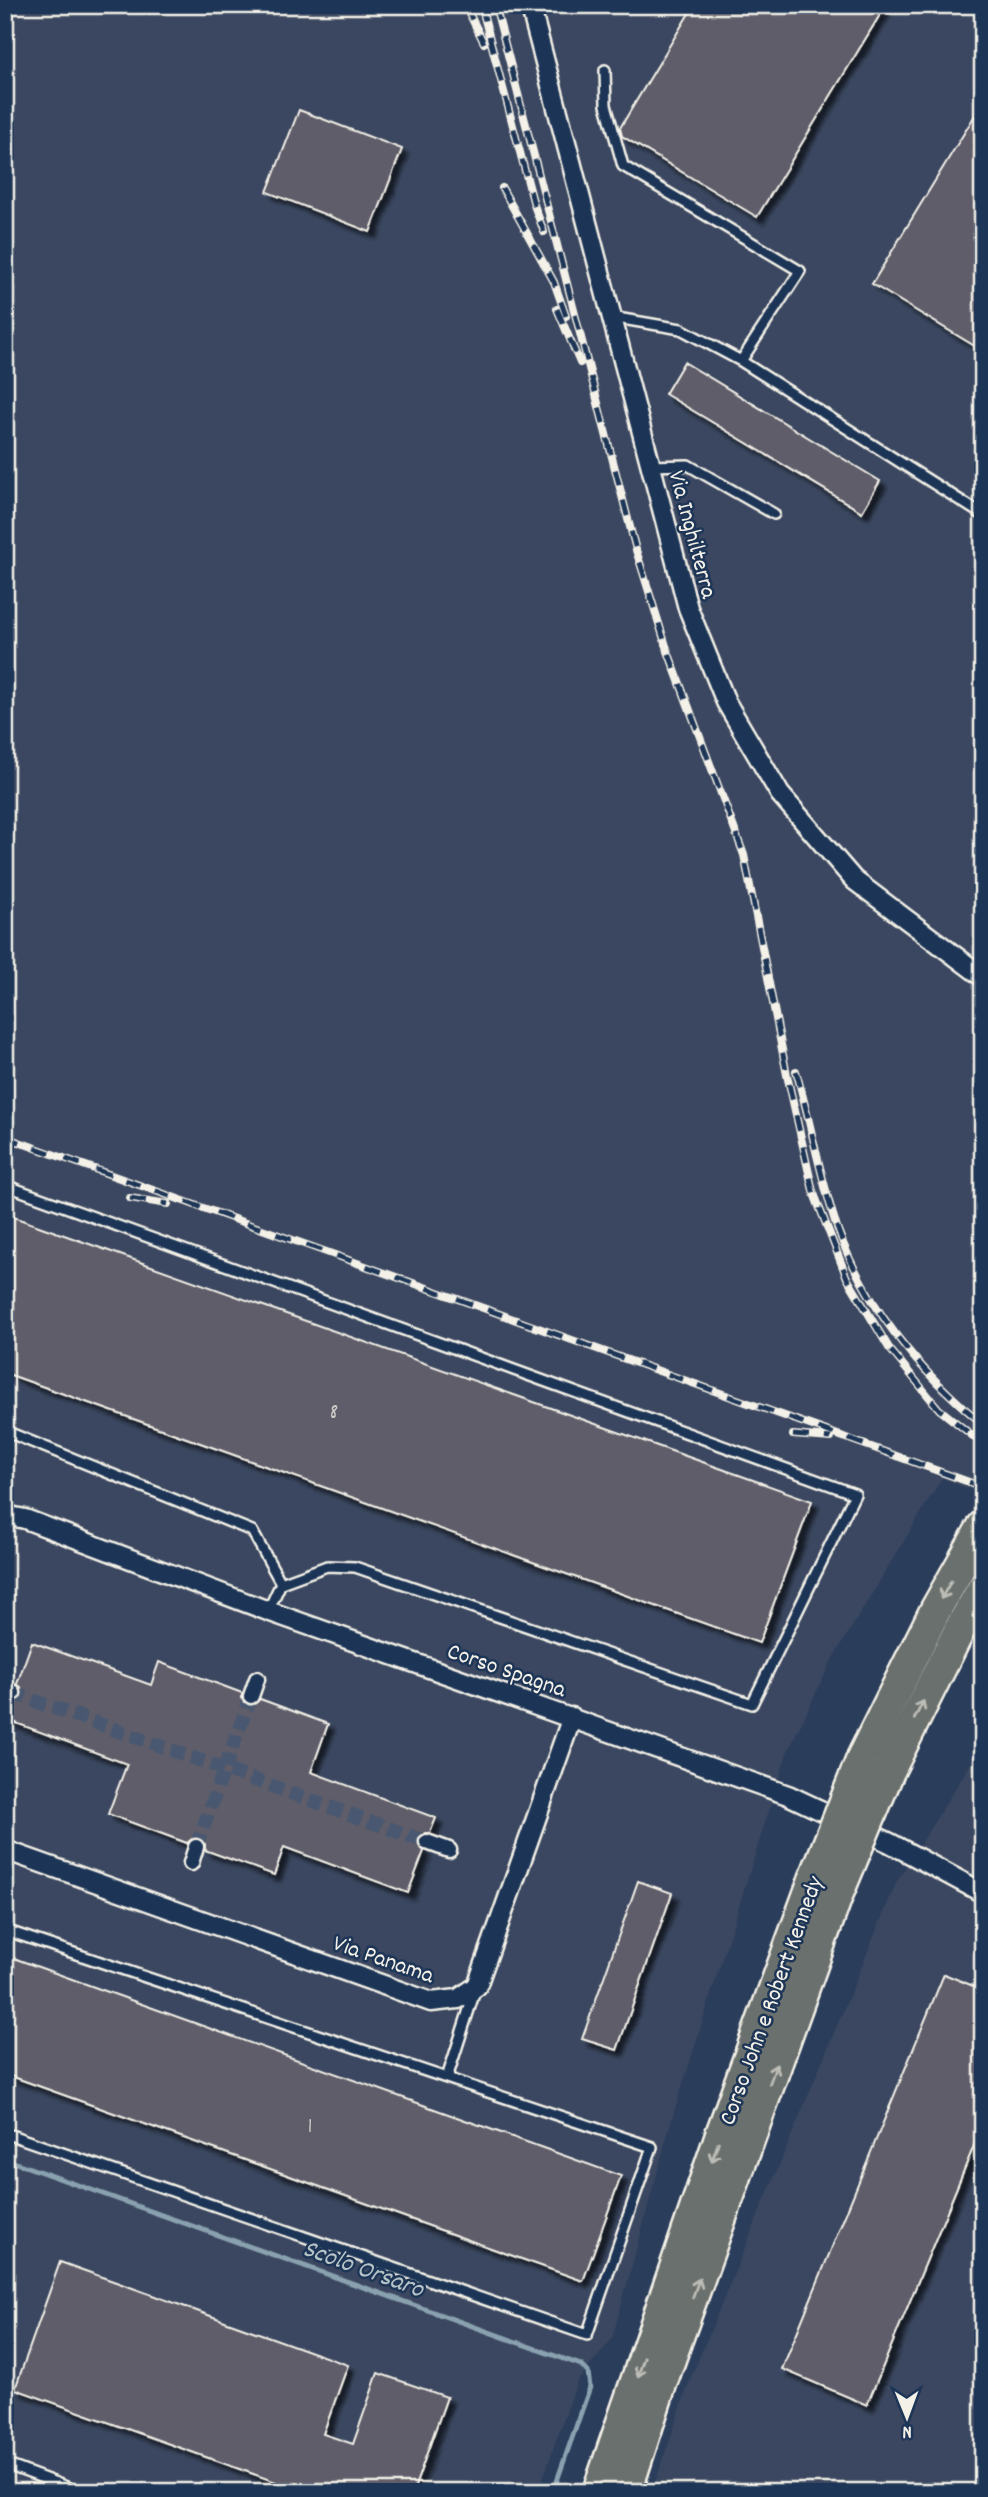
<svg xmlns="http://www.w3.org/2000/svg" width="988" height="2497" font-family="Dekko,sans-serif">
<defs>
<filter id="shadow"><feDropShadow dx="6" dy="6" stdDeviation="2" flood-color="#0009"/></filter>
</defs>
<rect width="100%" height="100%" fill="#2a3d5b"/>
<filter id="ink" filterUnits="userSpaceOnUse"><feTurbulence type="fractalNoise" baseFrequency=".0143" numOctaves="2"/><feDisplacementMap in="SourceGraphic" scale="14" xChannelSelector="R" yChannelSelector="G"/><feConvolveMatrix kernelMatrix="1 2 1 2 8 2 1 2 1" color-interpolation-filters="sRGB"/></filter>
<g filter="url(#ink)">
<path fill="#3a4760" d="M5 5H983V1495L942 1478 832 1660 787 1753 671 2122 612 2339 577 2382 538 2492H5Z
M983 1744V2492H652L690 2380 897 1881Z"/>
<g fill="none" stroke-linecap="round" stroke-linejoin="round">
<path stroke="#8aa2b0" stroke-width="5" d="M5 2159 581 2365 588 2372 590 2387 553 2492"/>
</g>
<path fill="#5f5d6a" stroke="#f4f1e8" stroke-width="2" filter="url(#shadow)" d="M694 5H886L757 217 622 136 620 128Z
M983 102V351L872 284Z
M299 110 402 149 370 232 267 192Z
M684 362 880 481 862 512 665 394Z
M5 1214 812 1501 759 1643 5 1373Z
M32 1642 151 1685 159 1662 242 1693V1698L247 1705H253L260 1699 328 1724 311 1772 436 1818 430 1833H425L418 1838V1844L424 1851 408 1893 284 1847 274 1875 205 1850V1844L200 1838H193L187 1843 108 1814 127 1764 5 1719 10 1702 19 1701 22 1696 21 1687 17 1684Z
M638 1881 672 1893 617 2050 582 2039Z
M5 1955 621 2176 583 2281 5 2074Z
M944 1974 983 1990V2124L867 2405 782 2369Z
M60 2262 348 2365 323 2434 353 2444 378 2373 447 2397 413 2492H304L15 2389Z"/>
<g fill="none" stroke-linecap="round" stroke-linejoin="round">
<path stroke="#485870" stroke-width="14" stroke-dasharray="14 7" stroke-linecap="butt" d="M13 1693 427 1842
M196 1847 251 1696"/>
<defs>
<path id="service" d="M605 70 606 105 623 166 800 271 741 361
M611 317 681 329 741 361 983 515
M650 466 688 465 774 514
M5 1185 855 1494 752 1704 355 1567 327 1566 281 1583 268 1611
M5 1431 252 1531 281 1583
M5 1930 652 2147 587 2335 5 2133
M447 2078 475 1991
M5 2464 80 2492"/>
<path id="pedestrian" d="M5 1690 13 1693
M251 1696 257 1679
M427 1842 449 1850
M191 1863 196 1847"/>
<path id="minor" d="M530 5 688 608 726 702 780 794 854 880 983 977
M5 1515 25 1519 268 1611 788 1795 890 1843 983 1893
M5 1850 431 2002 458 1999 477 1986 572 1717"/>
<path id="trunk" d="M863 1756 936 1609 983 1526
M889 1771 962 1625 983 1588
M598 2492 721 2134 814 1880
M626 2492 661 2384 838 1893"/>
</defs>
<use href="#service" stroke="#f4f1e8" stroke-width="14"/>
<use href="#pedestrian" stroke="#f4f1e8" stroke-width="19"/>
<use href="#minor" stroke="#f4f1e8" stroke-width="23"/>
<use href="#trunk" stroke="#f4f1e8" stroke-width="35"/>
<use href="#service" stroke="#1d3557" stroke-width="9"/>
<use href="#pedestrian" stroke="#1d3557" stroke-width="14"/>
<use href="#minor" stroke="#1d3557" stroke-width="18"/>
<use href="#trunk" stroke="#6b706d" stroke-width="30"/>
<defs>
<path id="rail" d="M465 5 484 43
M481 5 534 205 544 232
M495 5 636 550 666 646 744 855 787 1075 813 1191 847 1278 889 1348 939 1409 983 1444
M502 188 554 282 566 316
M557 309 580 363
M796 1071C811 1123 820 1179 838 1230 866 1307 920 1373 983 1424
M5 1137 983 1487
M130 1198 168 1204
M793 1435 831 1438"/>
</defs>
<use href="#rail" stroke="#f4f1e8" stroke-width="8"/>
<use href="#rail" stroke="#1d3557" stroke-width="5" stroke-dasharray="16" stroke-linecap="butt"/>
<defs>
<path id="trunk-bridge" d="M814 1880 863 1756
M838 1893 889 1771"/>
</defs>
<use href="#trunk-bridge" stroke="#f4f1e8" stroke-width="35" stroke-linecap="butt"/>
<use href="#trunk-bridge" stroke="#6b706d" stroke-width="30"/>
</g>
<defs><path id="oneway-shaft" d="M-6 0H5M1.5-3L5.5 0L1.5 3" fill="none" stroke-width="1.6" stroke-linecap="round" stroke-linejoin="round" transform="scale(1.75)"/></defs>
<g stroke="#bdbdb7">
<use href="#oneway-shaft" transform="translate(946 1590) rotate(120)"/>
<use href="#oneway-shaft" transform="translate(919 1710) rotate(-63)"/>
<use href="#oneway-shaft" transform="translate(773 2074) rotate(-70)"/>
<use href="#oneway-shaft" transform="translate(715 2152) rotate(109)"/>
<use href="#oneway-shaft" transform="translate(696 2288) rotate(-70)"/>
<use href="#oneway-shaft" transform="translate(641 2367) rotate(109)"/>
</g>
</g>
<g text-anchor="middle" stroke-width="5" stroke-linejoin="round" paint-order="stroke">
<g font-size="21" fill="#cfccc8">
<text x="334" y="1418">8</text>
<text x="310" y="2132">1</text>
</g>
<g font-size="24" fill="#f4f1e8" stroke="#1d3557">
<text transform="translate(694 534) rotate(75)" y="8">Via Inghilterra</text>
<text transform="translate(507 1669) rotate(19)" y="8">Corso Spagna</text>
<text transform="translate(384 1958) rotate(19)" y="8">Via Panama</text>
<text transform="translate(770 2000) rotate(-70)" y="8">Corso John e Robert Kennedy</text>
</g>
<g font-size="26" font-style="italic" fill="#b6c3c7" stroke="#1d3557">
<text transform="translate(364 2267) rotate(20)" y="9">Scolo Orsaro</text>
</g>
</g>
<rect width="988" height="2497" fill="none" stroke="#1d3557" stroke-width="28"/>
<rect x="14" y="14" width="960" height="2469" fill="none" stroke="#f4f1e8" stroke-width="2.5" filter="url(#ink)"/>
<g transform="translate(907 2417) rotate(179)" stroke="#1d3557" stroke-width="5" paint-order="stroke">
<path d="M0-5L12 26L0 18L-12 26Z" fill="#f4f1e8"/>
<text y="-10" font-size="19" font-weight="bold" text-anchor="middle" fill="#f4f1e8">N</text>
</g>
</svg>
